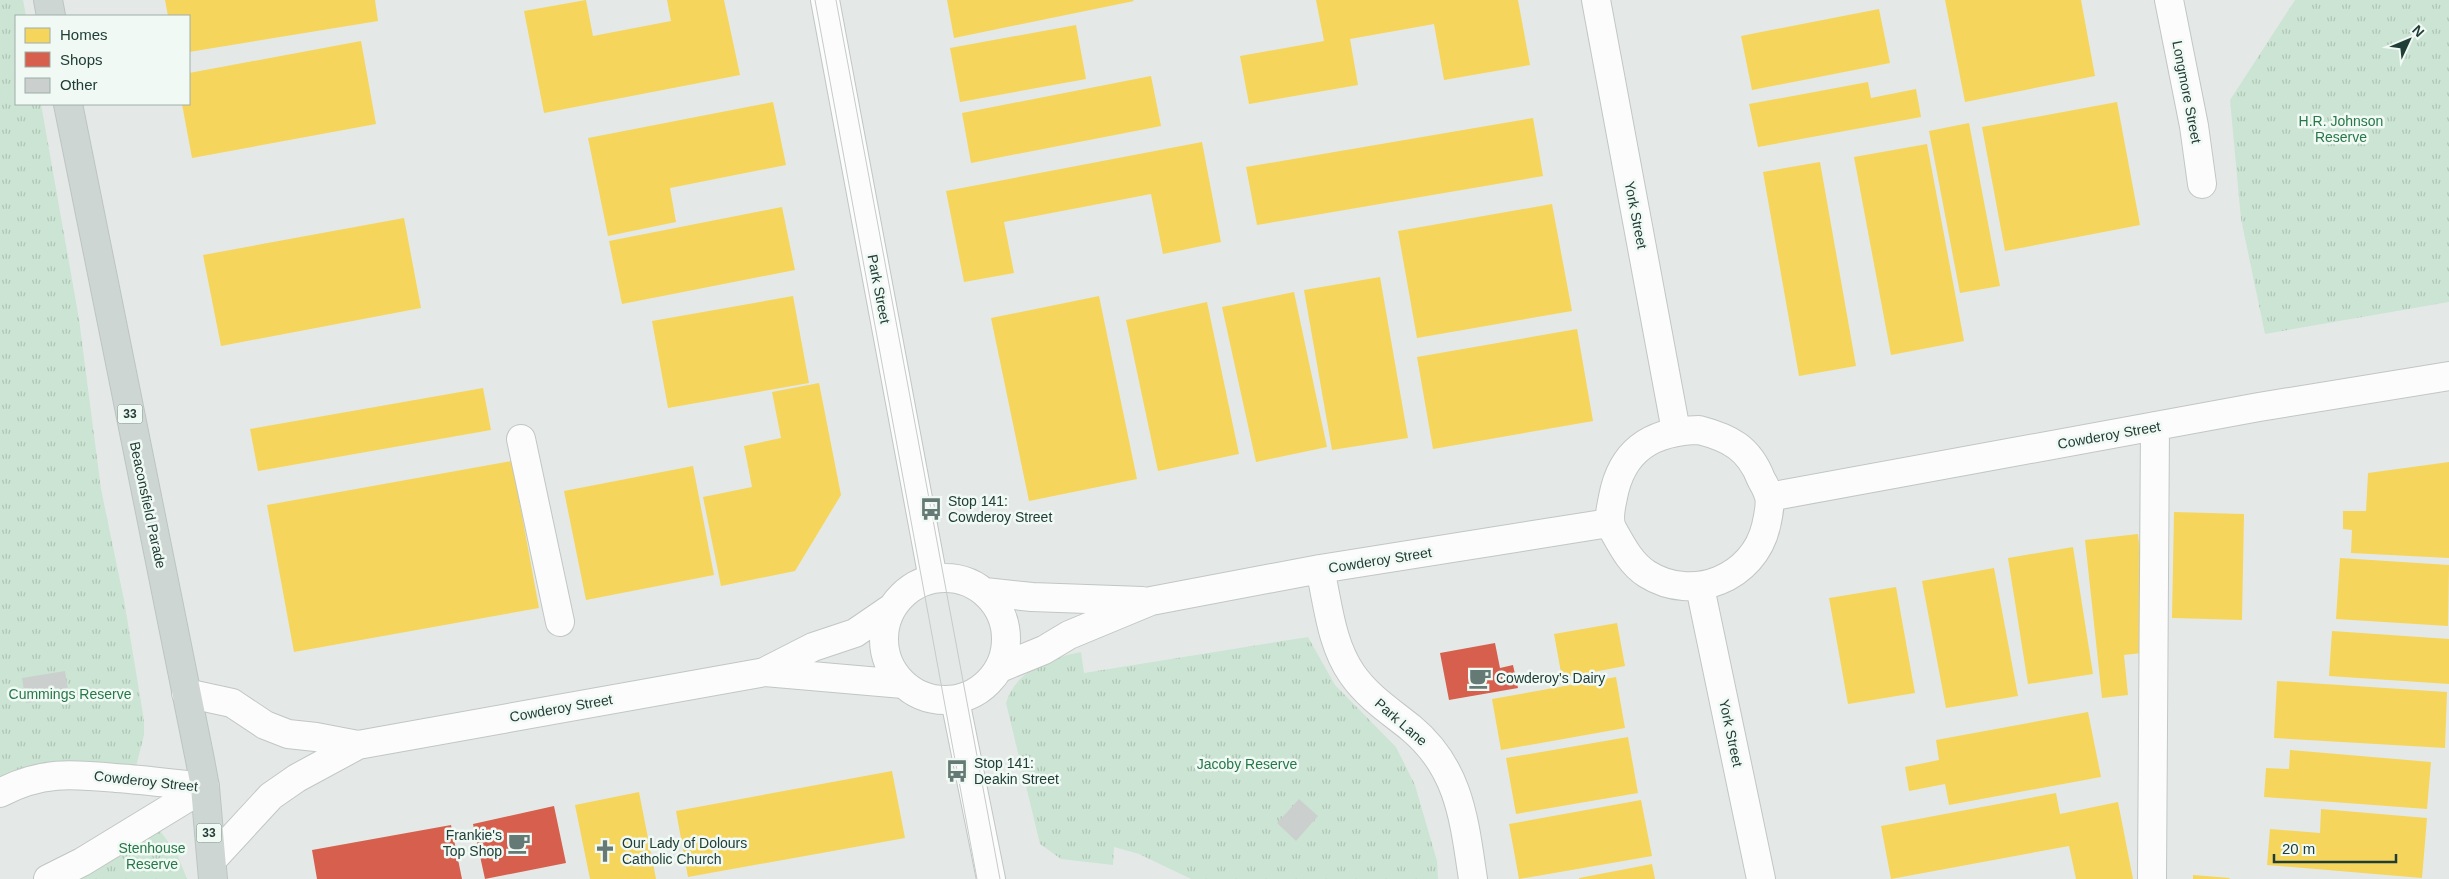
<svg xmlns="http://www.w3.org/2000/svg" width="2449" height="879" font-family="Arial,sans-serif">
<defs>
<pattern id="park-tufts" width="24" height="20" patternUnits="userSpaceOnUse" patternTransform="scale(1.25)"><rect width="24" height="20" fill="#cce4d3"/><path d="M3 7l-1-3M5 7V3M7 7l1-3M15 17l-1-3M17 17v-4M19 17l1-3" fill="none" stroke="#afc5b6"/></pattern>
</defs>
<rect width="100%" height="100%" fill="#e4e9e7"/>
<path fill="url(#park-tufts)" d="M0 0H23L26 16H16V104H41L79 319 101 489 124 600 144 720V735L136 767 0 784Z
M2295 0H2449V302L2265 334 2241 219 2230 100Z
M1308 637 1335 685 1396 747 1415 785 1437 861 1438 879H1191L1139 854 1114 847 1113 865 1061 859 1040 844 1006 703C1015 671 1050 658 1081 652L1084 673Z
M158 828 177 854 187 879H71Z"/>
<path fill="#f6d55c" d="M165 0H375L378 21 189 52V16H168Z
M586 0 593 36 671 21 667 0H724L740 75 544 113 524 11Z
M947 0H1133L1134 1 954 38Z
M1316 0H1518L1530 65 1444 80 1434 24 1350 39 1358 85 1249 104 1240 56 1324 41Z
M1945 0H2081L2095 76 1965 102Z
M1879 9 1890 63 1752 90 1741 36Z
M1076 25 1086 79 960 102 950 48Z
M361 41 376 124 192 158 182 104H189V73Z
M1151 76 1161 126 971 163 962 113Z
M1868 82 1871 98 1916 89 1921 117 1758 147 1749 104Z
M773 102 786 165 670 188 676 222 608 236 588 138Z
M2117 102 2140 225 2005 251 1982 127Z
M1533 118 1543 176 1257 225 1246 167Z
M1969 123 2000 286 1960 293 1929 131Z
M1202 142 1221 242 1163 254 1151 194 1004 222 1014 273 964 282 946 191Z
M1927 144 1964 341 1891 355 1854 157Z
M1820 162 1856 366 1799 376 1763 172Z
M1552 204 1572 311 1417 338 1398 231Z
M782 207 795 270 622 304 609 241Z
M404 218 421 308 221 346 203 255Z
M1380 277 1408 438 1332 450 1304 290Z
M1294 292 1327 447 1256 462 1222 307Z
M793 296 809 383 668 408 652 321Z
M1099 296 1137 479 1029 501 991 318Z
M1207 302 1239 454 1158 471 1126 320Z
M1577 329 1593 421 1433 449 1417 357Z
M819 383 841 495 795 571 721 586 703 497 752 487 744 446 781 438 772 392Z
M483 388 491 430 258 471 250 429Z
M512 461 539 608 294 652 267 505Z
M2449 462V558L2351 553 2352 530 2343 529V511H2366L2368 473Z
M693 466 714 575 586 600 564 491Z
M2174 512 2244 514 2242 620 2172 618Z
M2138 534 2151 652 2124 655 2128 695 2102 698 2085 540Z
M2073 547 2093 674 2028 684 2008 558Z
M2340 558 2449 565 2448 626 2336 619Z
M1994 568 2018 696 1946 708 1922 581Z
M1896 587 1915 693 1848 704 1829 598Z
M1617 623 1625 666 1562 678 1554 634Z
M2332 631 2449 639V684L2329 676Z
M1616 677 1625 728 1501 750 1492 699Z
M2277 681 2447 692 2445 748 2274 738Z
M2088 712 2101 777 1949 805 1945 784 1909 791 1905 767 1939 760 1936 740Z
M1628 737 1638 793 1516 814 1506 758Z
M2290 750 2431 762 2427 809 2264 797 2266 768 2289 769Z
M892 771 905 838 688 877 676 811Z
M639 792 656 879H590L575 805Z
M2056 793 2060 814 2118 802 2133 879H2076L2069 846 1891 879 1881 826Z
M1641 800 1652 856 1519 879 1509 824Z
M2321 809 2427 818 2422 878 2267 865 2270 829 2320 833Z
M1652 864 1655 879H1579V878Z
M2193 875 2230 878 2229 879H2193Z"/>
<path fill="#d6604d" d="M1495 643 1500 668 1513 665 1518 688 1449 700 1440 653Z
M554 806 566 863 485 879 473 824Z
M451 825 462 879H317L312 850Z"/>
<path fill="#cbd0ce" d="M65 671 69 696 26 703 22 678Z
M1299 799 1318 816 1296 841 1277 823Z"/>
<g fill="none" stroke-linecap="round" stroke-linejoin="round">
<defs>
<path id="minor" d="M825 0 933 579
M1596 0 1676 431
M2169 0 2194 126 2202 184
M1699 430C1730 438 1749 448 1761 479 1764 484 1767 490 1769 496 1771 505 1768 517 1766 526 1754 578 1693 603 1647 574 1631 564 1622 546 1613 530 1607 520 1611 508 1613 497 1622 449 1653 431 1699 430Z
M521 439 560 622
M1769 497 2259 407 2449 376
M1320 569C1328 604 1331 644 1352 674 1368 697 1390 711 1411 728 1460 769 1464 820 1473 879
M884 639a61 61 0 1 1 122 0a61 61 0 1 1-122 0Z
M1700 587 1761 879
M985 592 1032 597 1142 601
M1000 668 1044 650 1069 635 1151 601 1320 569 1609 523
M766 671 813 647 855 633 893 607
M186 693 232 703 265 725 288 734 316 737 358 745
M955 700 991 879
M0 793C41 771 72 774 116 778 146 780 175 784 205 787
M212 860 271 796 297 778 358 745 765 672 903 684
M48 879 82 862 205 787
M2152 879 2155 426"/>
<path id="major" d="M48 0 51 16
M68 104 200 760 205 787 213 879"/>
</defs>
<use href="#minor" stroke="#c1c6c4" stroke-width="30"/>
<use href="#major" stroke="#bcc5c3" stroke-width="30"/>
<use href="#minor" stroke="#fbfcfb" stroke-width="28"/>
<use href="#major" stroke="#cdd6d3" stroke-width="28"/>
<path stroke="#c6cbca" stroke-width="1" d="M815 0 977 879
M836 0 1000 879"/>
</g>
<defs>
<symbol id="bus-bare" viewBox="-9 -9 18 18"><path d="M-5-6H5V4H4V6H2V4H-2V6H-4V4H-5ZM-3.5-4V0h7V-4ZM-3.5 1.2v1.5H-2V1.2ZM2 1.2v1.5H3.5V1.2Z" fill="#657a74" stroke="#f1f9f5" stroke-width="2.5" paint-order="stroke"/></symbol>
<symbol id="cafe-bare" viewBox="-9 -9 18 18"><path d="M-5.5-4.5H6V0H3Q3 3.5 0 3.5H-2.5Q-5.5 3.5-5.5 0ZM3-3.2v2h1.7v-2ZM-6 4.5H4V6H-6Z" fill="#657a74" stroke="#f1f9f5" stroke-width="2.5" paint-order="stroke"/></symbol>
<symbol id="church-bare" viewBox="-9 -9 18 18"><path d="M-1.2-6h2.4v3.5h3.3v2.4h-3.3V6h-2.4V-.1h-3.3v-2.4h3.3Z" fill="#657a74" stroke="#f1f9f5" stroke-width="2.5" paint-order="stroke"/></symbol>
</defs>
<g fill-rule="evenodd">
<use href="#bus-bare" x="915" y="493" width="32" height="32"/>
<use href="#cafe-bare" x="1464" y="662" width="32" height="32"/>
<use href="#bus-bare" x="941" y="755" width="32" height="32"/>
<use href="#cafe-bare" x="503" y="827" width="32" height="32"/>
<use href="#church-bare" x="589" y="835" width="32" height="32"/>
</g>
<g text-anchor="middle" stroke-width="5" stroke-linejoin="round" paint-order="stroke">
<g fill="#f1f9f5" stroke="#5f766f" stroke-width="1">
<rect x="117.5" y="404.5" width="25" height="19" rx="4"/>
<rect x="196.5" y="823.5" width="25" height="19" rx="4"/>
</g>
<g font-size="12" font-weight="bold" fill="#203e36">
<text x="130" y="418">33</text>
<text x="209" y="837">33</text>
</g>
<g font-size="14" fill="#203e36" stroke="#f1f9f5">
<text transform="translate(2187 92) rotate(79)" y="5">Longmore Street</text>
<text transform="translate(1636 215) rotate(79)" y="5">York Street</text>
<text transform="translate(879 289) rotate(79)" y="5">Park Street</text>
<text transform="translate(2109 435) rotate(-10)" y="5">Cowderoy Street</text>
<text transform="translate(148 505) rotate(78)" y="5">Beaconsfield Parade</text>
<text transform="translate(1380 560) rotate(-9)" y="5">Cowderoy Street</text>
<text transform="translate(561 708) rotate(-10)" y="5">Cowderoy Street</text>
<text transform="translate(1401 722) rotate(41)" y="5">Park Lane</text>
<text transform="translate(1731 733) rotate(78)" y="5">York Street</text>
<text transform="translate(146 781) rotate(6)" y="5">Cowderoy Street</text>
</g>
<g font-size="14" fill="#287748" stroke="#f1f9f5">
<text x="2341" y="126">H.R. Johnson<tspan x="2341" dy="16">Reserve</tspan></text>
<text x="70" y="699">Cummings Reserve</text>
<text x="1247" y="769">Jacoby Reserve</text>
<text x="152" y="853">Stenhouse<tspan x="152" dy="16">Reserve</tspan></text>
</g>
<g font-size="14" fill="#203e36" stroke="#f1f9f5" text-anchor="start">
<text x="948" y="506">Stop 141:<tspan x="948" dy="16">Cowderoy Street</tspan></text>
<text x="1496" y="683">Cowderoy's Dairy</text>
<text x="974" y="768">Stop 141:<tspan x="974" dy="16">Deakin Street</tspan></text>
<text x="502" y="840" text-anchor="end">Frankie's<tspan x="502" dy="16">Top Shop</tspan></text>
<text x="622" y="848">Our Lady of Dolours<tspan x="622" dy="16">Catholic Church</tspan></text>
</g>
</g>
<rect x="15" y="15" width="175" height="90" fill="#f1f9f5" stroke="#9daea9"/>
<rect x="25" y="28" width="25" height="15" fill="#f6d55c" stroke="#9daea9"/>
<text x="60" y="40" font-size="15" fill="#203e36">Homes</text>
<rect x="25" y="52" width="25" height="15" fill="#d6604d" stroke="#9daea9"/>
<text x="60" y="65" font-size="15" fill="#203e36">Shops</text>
<rect x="25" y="78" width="25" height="15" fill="#cbd0ce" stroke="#9daea9"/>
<text x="60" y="90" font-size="15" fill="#203e36">Other</text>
<g transform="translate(2409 40) rotate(46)" stroke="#f1f9f5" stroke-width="4" paint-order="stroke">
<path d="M0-4L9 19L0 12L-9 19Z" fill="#203e36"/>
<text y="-8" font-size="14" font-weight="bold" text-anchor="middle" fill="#203e36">N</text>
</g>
<path d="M2274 854v8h122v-8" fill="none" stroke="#203e36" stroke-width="2.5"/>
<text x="2282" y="854" font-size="15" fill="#203e36" stroke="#f1f9f5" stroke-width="4" paint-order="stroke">20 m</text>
</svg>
